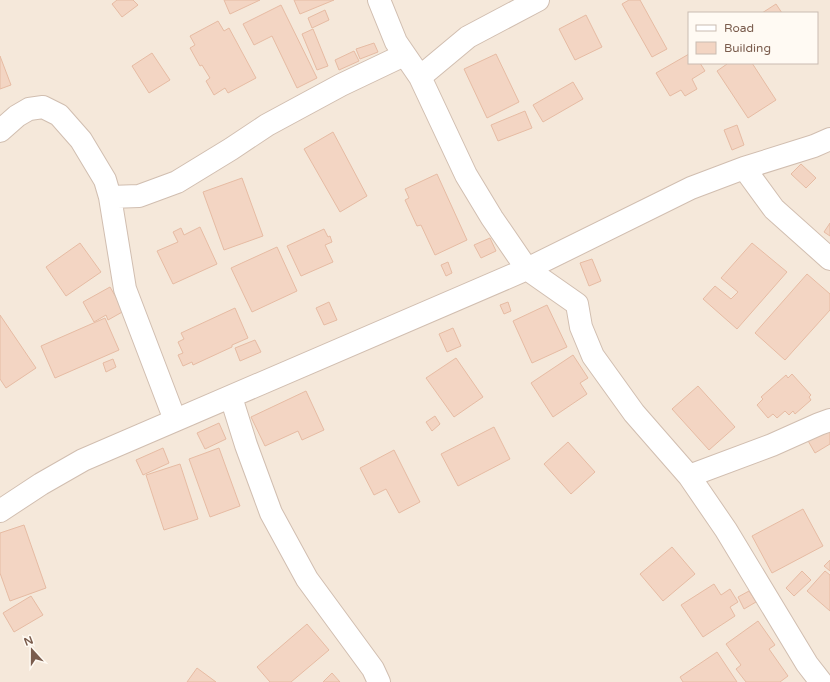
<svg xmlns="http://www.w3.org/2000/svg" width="830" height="682" font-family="'Varela Round',sans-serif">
<rect width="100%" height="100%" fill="#fdf6ec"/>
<path fill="#f5e8da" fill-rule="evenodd" d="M0 0H830V682H0ZM689 13H817V63H689Z"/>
<path fill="#f3d5c3" stroke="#e6bba3" d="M117 0H133L138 5 122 17 112 4Z
M224 0H260L230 14Z
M294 0H334L300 14Z
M629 0H640L667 49 652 57 622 4Z
M776 4 782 13H762Z
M281 5 317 78 297 88 272 36 254 45 243 24Z
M325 10 329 20 312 28 308 18Z
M586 15 602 47 575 60 559 29Z
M218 21 224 31 229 28 256 78 228 93 225 88 214 95 206 81 210 78 202 65 200 66 190 48 195 45 190 36Z
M313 29 328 66 317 70 302 34Z
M374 43 378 52 360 59 356 49Z
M354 51 359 61 339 70 335 60Z
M152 53 170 80 149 93 132 66Z
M496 54 519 102 487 118 464 69Z
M689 54V63H700L705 71 692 79 697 89 685 96 681 90 670 96 656 73Z
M0 56 11 85 0 89Z
M726 63H752L776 100 748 118 717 71 727 64Z
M573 82 583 99 543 122 533 105Z
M525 111 532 128 498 141 491 125Z
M737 125 744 145 732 150 724 130Z
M333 132 367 196 340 212 304 149Z
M801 164 816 178 806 188 791 174Z
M437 174 467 240 435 255 421 225 417 226 405 200 409 198 405 189Z
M242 178 263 236 224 250 203 192Z
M830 223V236L824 232Z
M200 227 217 264 173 284 157 251 178 242 173 232 181 228 184 235Z
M324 229 328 237 330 236 332 242 325 245 333 262 301 276 287 246Z
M490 238 496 251 481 258 474 245Z
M80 243 101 272 66 296 46 267Z
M752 243 787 272 737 329 703 299 715 286 731 299 738 292 721 278Z
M277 247 297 291 252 312 231 268Z
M592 259 601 281 589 286 580 263Z
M448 262 452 273 446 276 441 265Z
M807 274 830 294V310L785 360 755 333Z
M110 287 124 311 108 320 106 315 94 322 83 302Z
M329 302 337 320 324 325 316 308Z
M508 302 511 311 504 314 500 305Z
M547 305 567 347 532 363 513 321Z
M235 308 248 338 232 345V347L193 365 192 362 183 366 178 355 183 353 178 342 184 339 181 333Z
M0 315 36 368 6 388 0 379Z
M105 318 119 350 55 378 41 346Z
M453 328 461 346 447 352 439 334Z
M255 340 261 352 240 361 235 348Z
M573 355 588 378 580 383 587 394 553 417 531 383Z
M456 358 483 397 454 417 426 378Z
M113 359 116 367 106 372 103 363Z
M792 374 811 395 809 397 811 400 795 414 793 411 789 415 785 411 777 418 773 414 768 418 757 405 763 399 761 397 786 375 788 378Z
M698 386 735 427 709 450 672 409Z
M306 391 324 430 302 440 298 431 265 446 251 417Z
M435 416 440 424 432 431 426 422Z
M219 423 226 439 205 449 197 433Z
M830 426V444L815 453 807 439Z
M494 427 510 459 458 486 441 454Z
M568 442 595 472 571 494 544 464Z
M163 448 169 463 143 475 136 460Z
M219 448 240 506 210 517 189 459Z
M394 450 420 502 399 513 386 489 374 495 360 468Z
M180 464 198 519 164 530 146 475Z
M803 509 823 546 772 573 752 536Z
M24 525 46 588 10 601 0 573V533Z
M672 547 695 574 663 601 640 574Z
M830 560V571L824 566Z
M802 571 811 580 794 596 786 588Z
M825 571 830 575V611L807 591Z
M714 584 721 595 730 589 738 602 730 607 735 616 703 637 681 605Z
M749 591 756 602 744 609 738 597Z
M31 596 43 615 14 632 3 613Z
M758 621 775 645 769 649 788 676 780 682H746L736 669 741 665 726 644Z
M307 624 329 650 291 682H270L257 667Z
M717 652 737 682H683L680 677Z
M197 668 216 682H187Z
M332 673 340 682H323Z"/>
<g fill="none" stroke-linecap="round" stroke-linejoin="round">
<defs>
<path id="minor" d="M379 0 396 42 420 77 466 175 492 218 527 269 577 304 581 327 593 356 634 413 689 476 726 530 807 664 821 682
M420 77 468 37 538 0
M0 131 17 116 29 109 43 107 59 115 81 140 105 180 110 197 125 289 175 420
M744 168 774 209 830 259
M110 197 139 196 177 182 231 149 267 125 341 85 404 55
M231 397 246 445 271 513 307 579 373 669 379 682
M689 476 772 445 819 424 830 420
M0 511 41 484 83 460 527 269 691 188 744 168 814 146 830 139"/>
</defs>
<use href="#minor" stroke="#d1beb0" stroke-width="24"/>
<use href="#minor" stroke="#fff" stroke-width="22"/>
</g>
<rect x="688" y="12" width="130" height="52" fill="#fffaf3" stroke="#cabbb1"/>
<rect x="696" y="25" width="20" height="6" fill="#ffffff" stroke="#cabbb1"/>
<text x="724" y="32" font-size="12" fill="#7a5c4d">Road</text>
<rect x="696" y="42" width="20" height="12" fill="#f3d5c3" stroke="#cabbb1"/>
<text x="724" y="52" font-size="12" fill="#7a5c4d">Building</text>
<g transform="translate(32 650) rotate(339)" stroke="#fffaf3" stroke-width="3" paint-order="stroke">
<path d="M0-3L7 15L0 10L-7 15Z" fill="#7a5c4d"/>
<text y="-6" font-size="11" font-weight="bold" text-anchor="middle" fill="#7a5c4d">N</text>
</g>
</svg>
